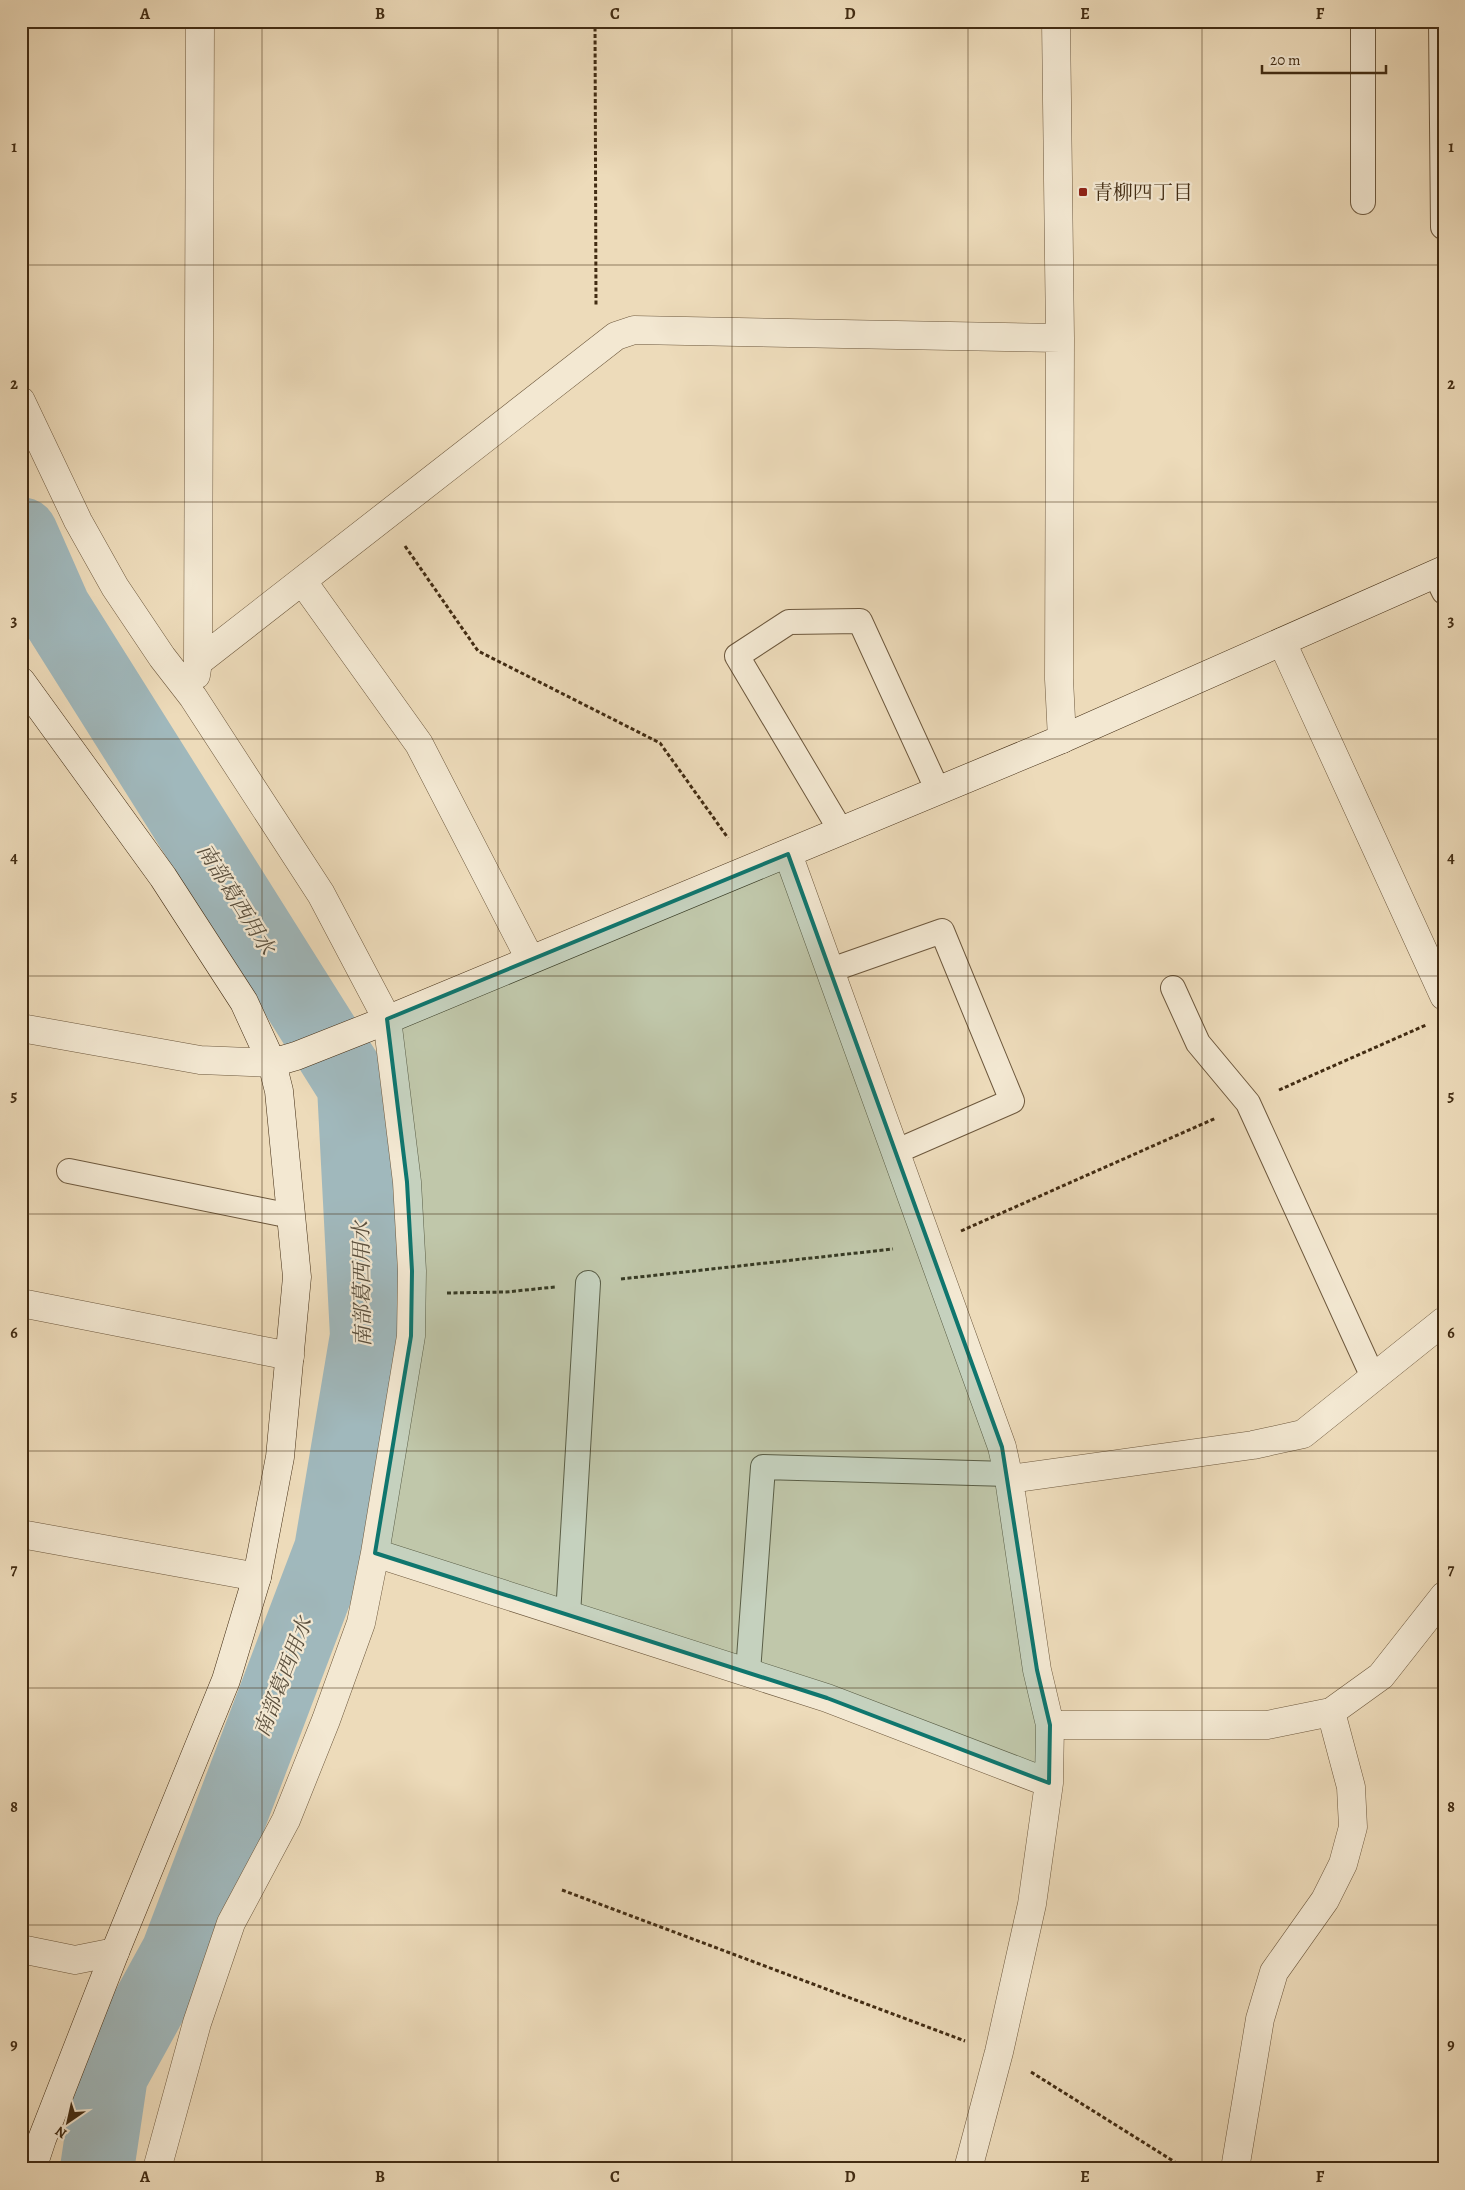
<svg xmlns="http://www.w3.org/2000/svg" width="1465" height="2190" font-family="Alegreya,'Noto Serif JP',serif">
<rect width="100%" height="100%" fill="#eddbba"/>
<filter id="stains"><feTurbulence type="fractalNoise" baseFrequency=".004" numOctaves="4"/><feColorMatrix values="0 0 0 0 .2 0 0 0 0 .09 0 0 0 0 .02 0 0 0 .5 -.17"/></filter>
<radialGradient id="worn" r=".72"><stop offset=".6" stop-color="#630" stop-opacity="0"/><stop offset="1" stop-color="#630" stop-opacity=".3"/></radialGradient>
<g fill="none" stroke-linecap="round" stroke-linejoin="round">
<path stroke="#a0b8bc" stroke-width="74" d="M21 534 54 609 354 1086 367 1336 331 1550 178 1953 111 2075 97 2169"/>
<defs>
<path id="lane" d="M1441 21 1443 227
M1363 202V21
M1435 574 1444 592
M841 831 737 656 789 622 860 621 938 791
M831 970 942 931 1012 1101 895 1152
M1173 988 1198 1043 1248 1103 1373 1377
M69 1171 291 1216
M568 1615 588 1283
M748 1672 763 1467 1008 1474"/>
<path id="street" d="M1056 21 1060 338 1059 679 1062 739
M21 401 78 521 115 587 162 657 193 697 321 894 387 1019 407 1182 412 1271 411 1336 375 1553 361 1623 326 1720 286 1820 231 1923 197 2023 157 2169
M303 582 419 744 530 959
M1282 642 1444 996
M198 662 616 336 634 330 1060 338
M196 675 198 662 200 21
M788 854 1002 1447 1009 1479 1037 1670 1050 1725 1049 1783 1032 1904 999 2052 968 2169
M21 1028 200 1060 272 1063
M21 1303 290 1356
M1009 1479 1253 1445 1303 1434 1444 1321
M21 1534 257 1577
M375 1553 827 1698 1049 1783
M1050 1725H1267L1331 1712 1381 1676 1444 1596
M21 1949 75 1960 115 1952
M1235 2169 1260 2019 1274 1972 1325 1900 1343 1864 1353 1827 1351 1787 1331 1712"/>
<path id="secondary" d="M21 681 163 877 244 1002 272 1063 279 1091 297 1277 280 1457 257 1577 226 1680 115 1952 42 2139 32 2169
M272 1063 296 1056 372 1026 1062 739 1444 570"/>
</defs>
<use href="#lane" stroke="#6d583d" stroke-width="26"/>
<use href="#street" stroke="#6d583d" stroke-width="29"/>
<use href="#secondary" stroke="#422c13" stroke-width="29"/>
<path stroke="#422c13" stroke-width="3" stroke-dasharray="4 2.5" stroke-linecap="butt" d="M595 21 596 306
M405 546 478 651 660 743 728 838
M1279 1090 1426 1025
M961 1231 1216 1118
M621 1279 893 1249
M447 1293 506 1292 555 1287
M562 1890 965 2041
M1031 2072 1186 2169"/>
<use href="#lane" stroke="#f3e8d2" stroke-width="24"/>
<use href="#street" stroke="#f3e8d2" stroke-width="28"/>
<use href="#secondary" stroke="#f3e8d2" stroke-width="28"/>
</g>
<path fill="#0f766e" fill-opacity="0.2" stroke="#0f766e" stroke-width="4" stroke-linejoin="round" d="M788 854 1002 1447 1037 1670 1050 1725 1049 1783 827 1698 375 1553 411 1336 412 1271 407 1182 387 1019Z"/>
<path fill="none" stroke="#422c13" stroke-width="1" stroke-opacity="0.55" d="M262 21V2169M498 21V2169M732 21V2169M968 21V2169M1202 21V2169M21 265H1444M21 502H1444M21 739H1444M21 976H1444M21 1214H1444M21 1451H1444M21 1688H1444M21 1925H1444"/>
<rect fill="#8f2418" stroke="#f3e8d2" stroke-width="2" x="1078" y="187" width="10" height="10" rx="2.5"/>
<g text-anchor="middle" stroke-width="4.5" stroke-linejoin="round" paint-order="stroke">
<g font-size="20" fill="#422c13" stroke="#f3e8d2" text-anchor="start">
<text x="1093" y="199">青柳四丁目</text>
</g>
<g font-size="21" font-style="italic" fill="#5a4f3d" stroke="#f3e8d2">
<text transform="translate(236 899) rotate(58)" y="7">南部葛西用水</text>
<text transform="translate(362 1284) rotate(-91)" y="7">南部葛西用水</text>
<text transform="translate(283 1677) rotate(-69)" y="7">南部葛西用水</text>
</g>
</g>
<rect width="1465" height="2190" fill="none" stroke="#eddbba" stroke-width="55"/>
<g transform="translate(68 2122) rotate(214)" stroke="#f3e8d2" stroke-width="4" paint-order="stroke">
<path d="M0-4L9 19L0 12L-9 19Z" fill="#422c13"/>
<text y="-8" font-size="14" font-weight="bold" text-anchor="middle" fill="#422c13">N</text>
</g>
<path d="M1262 65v8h124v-8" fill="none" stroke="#422c13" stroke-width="2.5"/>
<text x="1270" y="65" font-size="15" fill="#422c13" stroke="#f3e8d2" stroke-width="4" paint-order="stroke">20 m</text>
<rect x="28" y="28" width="1410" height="2134" fill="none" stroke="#422c13" stroke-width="2"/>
<g font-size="16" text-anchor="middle" font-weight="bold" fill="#422c13">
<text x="145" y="19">A</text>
<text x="380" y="19">B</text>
<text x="615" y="19">C</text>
<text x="850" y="19">D</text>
<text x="1085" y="19">E</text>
<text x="1320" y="19">F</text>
<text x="14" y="152">1</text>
<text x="1451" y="152">1</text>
<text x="14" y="389">2</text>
<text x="1451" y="389">2</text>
<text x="14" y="626">3</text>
<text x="1451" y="626">3</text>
<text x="14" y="863">4</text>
<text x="1451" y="863">4</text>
<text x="14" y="1101">5</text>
<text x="1451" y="1101">5</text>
<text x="14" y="1338">6</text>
<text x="1451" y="1338">6</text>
<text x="14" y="1575">7</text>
<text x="1451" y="1575">7</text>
<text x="14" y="1812">8</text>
<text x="1451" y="1812">8</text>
<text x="14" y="2050">9</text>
<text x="1451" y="2050">9</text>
<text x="145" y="2182">A</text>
<text x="380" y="2182">B</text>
<text x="615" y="2182">C</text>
<text x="850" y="2182">D</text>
<text x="1085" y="2182">E</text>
<text x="1320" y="2182">F</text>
</g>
<rect width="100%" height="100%" filter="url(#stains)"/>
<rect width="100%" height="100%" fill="url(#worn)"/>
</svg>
